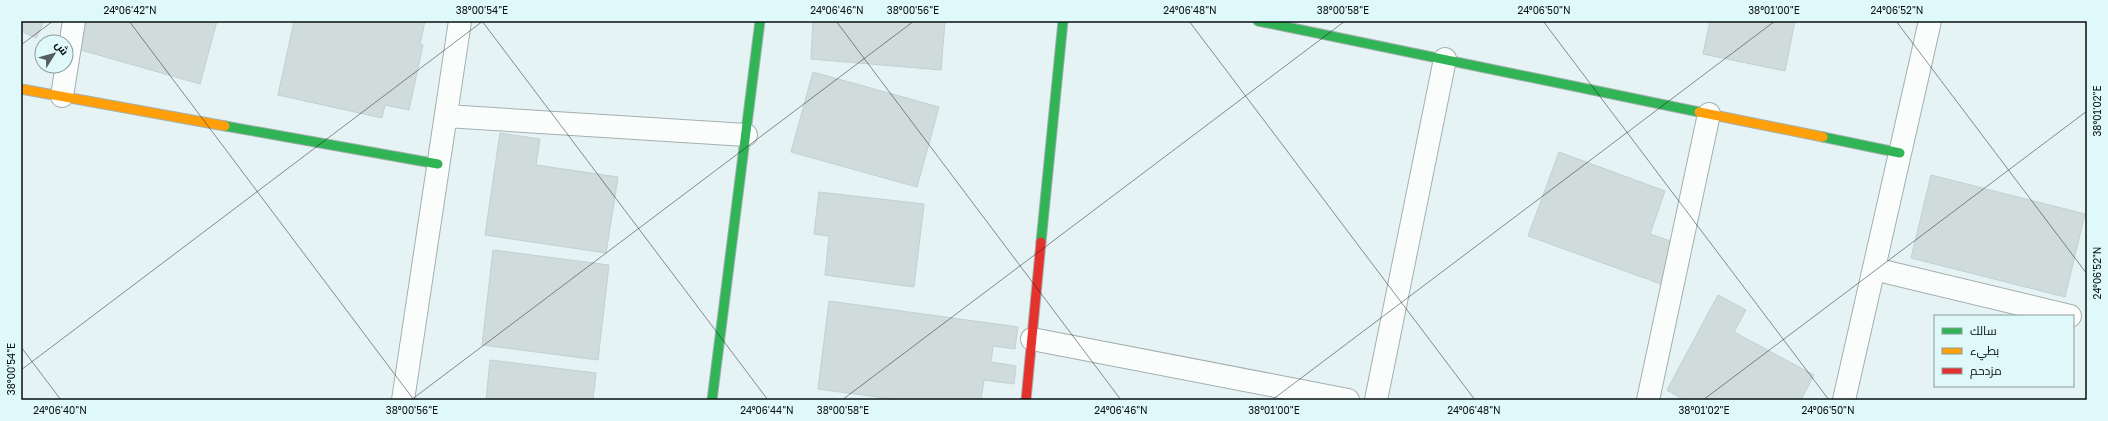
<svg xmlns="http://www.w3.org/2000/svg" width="2108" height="421" font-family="'Golos Text',Cairo,sans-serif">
<rect width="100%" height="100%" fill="#e5f3f4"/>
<path fill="#d0dcdc" stroke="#c3cfd0" d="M21 21H44L36 38 21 31Z
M82 21H217L200 84 74 48Z
M294 21H425L420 44 423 45 409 110 385 105 382 118 278 95Z
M813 21H945L941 70 811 59Z
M1710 21H1795L1785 71 1703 54Z
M813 72 939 107 917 187 791 152Z
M500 133 540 139 536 165 618 177 606 253 485 235Z
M1559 152 1665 191 1650 234 1676 243 1661 284 1528 236Z
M1931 175 2085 214 2065 297 1911 258Z
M819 192 924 204 914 287 825 275 829 236 814 234Z
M493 250 609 265 598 360 482 345Z
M1718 295 1746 310 1734 332 1814 375 1801 400H1684L1667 390Z
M829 301 1018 327 1015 349 993 346 991 362 1016 366 1014 384 984 380 981 400H900L818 389Z
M490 360 596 373 593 400H486Z"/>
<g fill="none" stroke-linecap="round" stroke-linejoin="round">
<defs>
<path id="street" d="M62 96 74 21
M446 116 746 135
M1874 269 2070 316
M1032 339 1348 400
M403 400 460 21
M1376 400 1445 59
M1648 400 1709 114
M1844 400 1930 21"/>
<path id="fast" d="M1258 21 1699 112
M225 126 438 164
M1823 137 1900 153
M1041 242 1063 21
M712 400 760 21"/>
<path id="slow" d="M21 89 225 126
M1699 112 1823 137"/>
<path id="jam" d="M1026 400 1041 242"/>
</defs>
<use href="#street" stroke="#a4afaf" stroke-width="24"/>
<use href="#fast" stroke="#a4afaf" stroke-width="11"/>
<use href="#slow" stroke="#a4afaf" stroke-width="11"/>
<use href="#jam" stroke="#a4afaf" stroke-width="11"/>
<use href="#street" stroke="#fbfdfd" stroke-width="22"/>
<use href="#fast" stroke="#30b455" stroke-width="9"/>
<use href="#slow" stroke="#ff9f0a" stroke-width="9"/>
<use href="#jam" stroke="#e5322d" stroke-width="9"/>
</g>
<path fill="none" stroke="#070f10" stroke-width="1" stroke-opacity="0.45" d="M129 21 414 400M482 21 768 400M836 21 1121 400M1189 21 1475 400M1543 21 1829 400M1896 21 2087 274M21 45 53 21M21 347 61 400M21 370 483 21M411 400 914 21M842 400 1345 21M1272 400 1775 21M1703 400 2087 111"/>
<rect width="2108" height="421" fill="none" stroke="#dff9fa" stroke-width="44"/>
<rect x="1934" y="315" width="140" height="72" fill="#dff9fa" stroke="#899b9c"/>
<rect x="1942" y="328" width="20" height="6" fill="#30b455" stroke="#899b9c"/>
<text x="1970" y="335" font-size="12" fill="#070f10">سالك</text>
<rect x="1942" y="348" width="20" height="6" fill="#ff9f0a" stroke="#899b9c"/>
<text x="1970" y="355" font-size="12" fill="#070f10">بطيء</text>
<rect x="1942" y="368" width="20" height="6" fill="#e5322d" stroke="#899b9c"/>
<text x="1970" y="375" font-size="12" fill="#070f10">مزدحم</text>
<g transform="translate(54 54) rotate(53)"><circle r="19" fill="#dff9fa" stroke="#899b9c"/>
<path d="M0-3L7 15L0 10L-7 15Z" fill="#555f60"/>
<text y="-6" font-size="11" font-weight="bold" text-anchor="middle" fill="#070f10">ش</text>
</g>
<rect x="22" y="22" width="2064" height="377" fill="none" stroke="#070f10" stroke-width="1.5"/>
<g font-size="10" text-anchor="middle" fill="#070f10">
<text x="130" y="14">24°06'42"N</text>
<text x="482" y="14">38°00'54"E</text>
<text x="837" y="14">24°06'46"N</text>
<text x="913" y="14">38°00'56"E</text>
<text x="1190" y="14">24°06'48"N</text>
<text x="1343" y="14">38°00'58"E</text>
<text x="1544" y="14">24°06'50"N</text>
<text x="1774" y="14">38°01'00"E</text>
<text x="1897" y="14">24°06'52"N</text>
<text transform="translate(2097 111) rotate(-90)" y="4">38°01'02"E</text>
<text transform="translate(2097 273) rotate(-90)" y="4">24°06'52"N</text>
<text transform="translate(11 369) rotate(-90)" y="4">38°00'54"E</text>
<text x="60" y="414">24°06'40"N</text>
<text x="412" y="414">38°00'56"E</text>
<text x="767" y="414">24°06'44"N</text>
<text x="843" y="414">38°00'58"E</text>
<text x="1121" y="414">24°06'46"N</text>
<text x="1274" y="414">38°01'00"E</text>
<text x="1474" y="414">24°06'48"N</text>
<text x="1704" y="414">38°01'02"E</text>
<text x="1828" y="414">24°06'50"N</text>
</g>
</svg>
